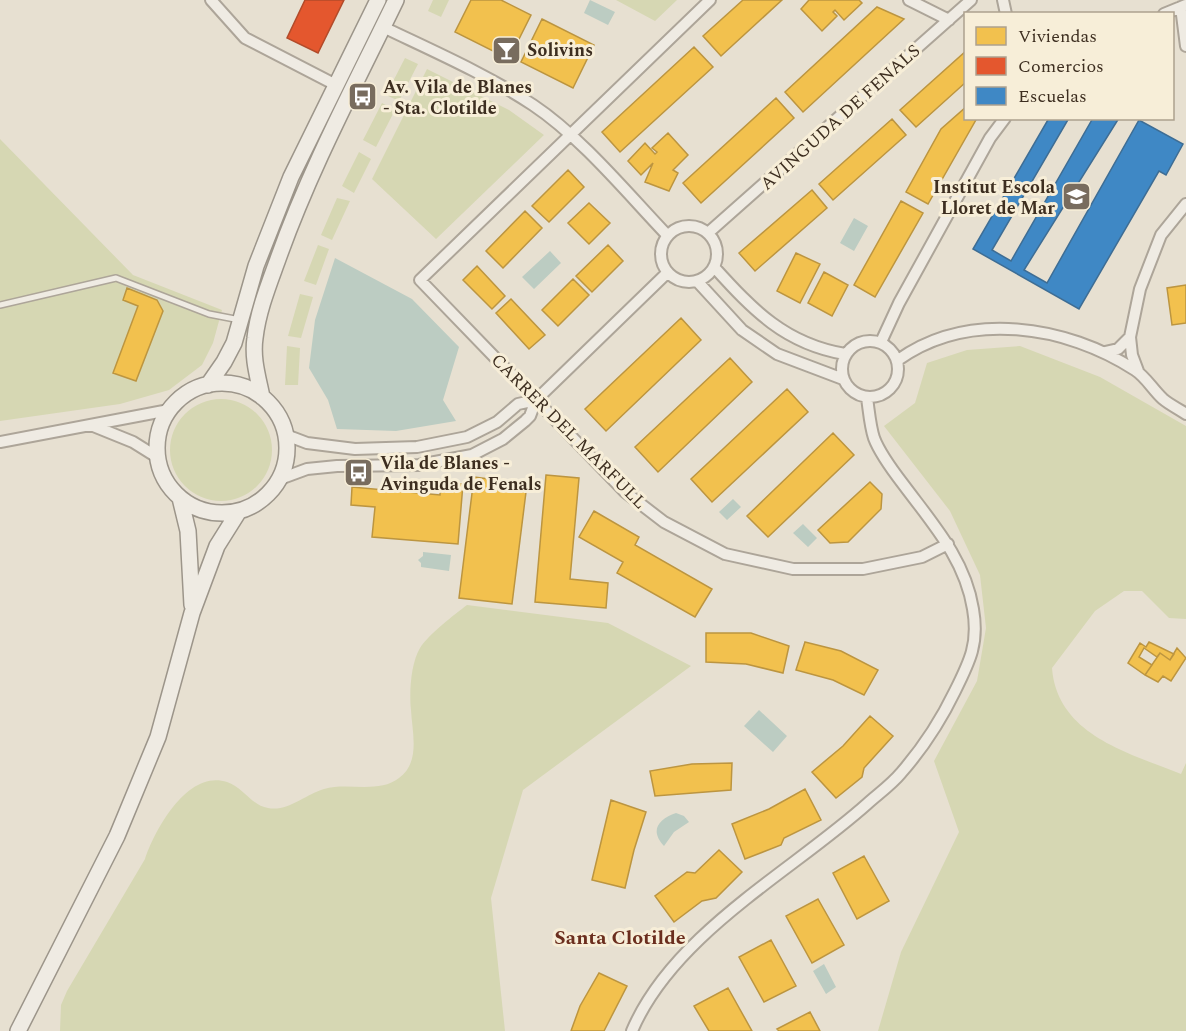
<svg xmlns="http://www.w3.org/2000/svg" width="1186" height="1031" font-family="Spectral,serif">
<rect width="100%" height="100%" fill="#e7e0d1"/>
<path fill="#d6d7b3" d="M433 0H449L441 17 428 11Z
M616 0H677L655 21Z
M405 58 418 64 399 101 386 95Z
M427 69 509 110 544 135 436 239 372 179Z
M382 103 395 110 376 147 363 140Z
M0 139 133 275 222 310 213 343 202 365 169 390 120 404 0 421Z
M359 152 371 159 354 193 342 186Z
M337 198 350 201 332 240 321 235Z
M318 245 329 249 316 285 304 281Z
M300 294 313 297 301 338 288 336Z
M287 346 300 348 298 385H285Z
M1020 346 1100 377 1186 426V619L1169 618 1142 591H1124L1095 611 1052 668C1057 735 1129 753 1181 774L1186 763V1031H878L901 952 959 832 934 761 977 681 986 628 980 575 950 511 884 426 915 403 927 363 967 350Z
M170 450a51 51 0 1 1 102 0a51 51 0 1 1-102 0Z
M467 605 608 623 691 666 523 790 491 898 505 1031H60L61 1005 67 991 145 859C155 829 188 769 227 782 243 787 252 806 268 808 288 812 306 794 324 789 347 782 379 794 399 778 421 762 412 732 411 710 409 692 411 663 420 648 428 635 455 614 467 605Z"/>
<path fill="#bcccc2" d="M590 0 615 12 608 25 584 13Z
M854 218 868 226 854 251 840 243Z
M550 251 561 263 534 289 522 277Z
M335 258 412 299 459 347 443 400 456 421 396 431 337 429 328 400 309 368 315 320Z
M733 499 741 507 727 520 719 512Z
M803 524 817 538 808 547 793 533Z
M423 552 451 555 449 571 421 567V563L418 560 423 556Z
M759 710 787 736 773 752 744 726Z
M676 813 684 816 689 822 674 832 664 846C649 830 659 819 676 813Z
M824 964 836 987 826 994 813 971Z"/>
<path fill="#f2c14e" stroke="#bc9540" stroke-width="1.5" d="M471 0H501L531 15 509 59 455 32Z
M743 0H782L721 56 703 36Z
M809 0H859L862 3 844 20 835 10 833 12 837 16 822 31 801 9Z
M877 7 904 19 803 112 785 92Z
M542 19 594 45 573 88 521 62Z
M694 47 713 67 620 152 602 132Z
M966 51V82L916 127 900 110Z
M776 98 794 118 701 203 683 183Z
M966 107V118H977L928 204 906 192 941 129Z
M892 119 906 135 833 200 819 184Z
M668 133 688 155 673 170 678 173 669 191 645 182 653 163 641 175 628 161 645 143 655 154 657 152 652 148Z
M568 170 584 187 549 222 532 206Z
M812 190 827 208 755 271 739 253Z
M901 201 923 213 875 297 854 285Z
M589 203 610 223 589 244 568 223Z
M525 211 542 228 503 268 486 251Z
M608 245 623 261 592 292 576 276Z
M796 253 820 264 800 303 777 291Z
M477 266 505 296 492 309 463 280Z
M824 272 848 285 832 316 808 303Z
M573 279 589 295 558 326 542 310Z
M1186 285V323L1172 325 1167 288Z
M127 288 157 300 163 311 136 381 113 373 138 306 123 300Z
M511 299 545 335 529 349 496 313Z
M681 318 701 340 606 431 585 409Z
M730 358 752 382 658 472 635 447Z
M787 389 808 412 712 502 691 479Z
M833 433 854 455 768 537 747 516Z
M546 475 579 478 570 579 608 583 606 608 535 602Z
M474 477 527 484 512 604 459 598Z
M441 482 463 484 458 544 372 537 375 507 351 505 352 487 440 495Z
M870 482 882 494 881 509 848 542 830 543 818 530Z
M594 511 639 537 635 545 712 589 695 617 617 573 623 562 579 537Z
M706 633H751L789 646 783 673 746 664 706 662Z
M805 642 841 651 878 670 864 695 833 680 796 670Z
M1149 642 1174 654 1170 660 1160 653 1157 657 1144 648 1139 657 1152 665 1145 675 1128 663 1140 643 1146 647Z
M1177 648 1186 658 1171 681 1163 676 1158 682 1145 675 1160 653 1170 660Z
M870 716 893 736 864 768 862 777 836 798 812 772 843 746Z
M732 763 731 790 655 796 650 771 692 764Z
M805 789 821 820 784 838 781 845 745 859 732 824 769 809Z
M611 800 646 812 634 850 625 888 592 880Z
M719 850 742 872 716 898 702 901 674 922 655 896 687 872 695 873Z
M864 856 889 901 857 919 833 873Z
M818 899 844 945 812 963 786 916Z
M771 940 796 986 764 1002 739 957Z
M599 973 627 986 604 1031H571L580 1006Z
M728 988 752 1031H709L694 1006Z
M810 1012 820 1031H779L777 1029Z"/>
<path fill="#e4572e" stroke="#b24b2a" stroke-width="1.5" d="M305 0H344L318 53 287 38Z"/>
<path fill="#3f88c5" stroke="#3e6d94" stroke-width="1.5" d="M1049 118H1069L992 250 1011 261 1093 118H1119L1024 270 1047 283 1139 120 1183 144 1166 175 1159 171 1079 309 973 249Z"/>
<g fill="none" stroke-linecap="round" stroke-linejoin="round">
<defs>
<path id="lane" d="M0 305 116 278 209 314 240 320"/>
<path id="street" d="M211 0 245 38 336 85
M710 0 420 280 625 492 664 522 725 554 793 569H863L922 557 948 544
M909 0 949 20
M1003 0 1006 14
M1181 7 1186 46
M1164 14 1186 5
M383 27C433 51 486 74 533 105 581 137 627 193 667 235
M661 254a28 28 0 1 1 56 0a28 28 0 1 1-56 0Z
M708 233 971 0
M714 267C753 310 785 344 845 354
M697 281 742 330 777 354 843 379
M1130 337 1132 355 1138 371
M842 369a28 28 0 1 1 56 0a28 28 0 1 1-56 0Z
M881 342 899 303 990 138 1005 118
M1105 352 1118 349 1130 337 1140 289 1161 235 1186 204
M898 360C968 310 1066 325 1135 370 1146 377 1153 390 1163 399 1170 405 1179 409 1186 414
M91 425 133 442 157 457
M286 435 307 443 355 449 417 447 467 437 497 422 518 404 536 400
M0 442 169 410
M280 479 307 469 337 466 419 465 472 455 503 439 525 421 530 416 536 400 667 273
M632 1031C673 934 791 872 867 804 878 794 891 785 901 773 922 749 941 720 955 691 970 661 979 643 973 609 965 559 932 523 903 484 893 471 880 454 874 438 870 426 869 411 867 398"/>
<path id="secondary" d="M157 448a65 65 0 1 1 130 0a65 65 0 1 1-130 0Z
M208 385 224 362 234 343 256 266 291 177 378 0
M262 397C258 377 252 358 255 338 258 311 269 284 278 259 310 169 355 85 396 0
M180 498 188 531 192 605
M18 1031 117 836 158 737 192 613 217 546 239 511"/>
</defs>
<use href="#lane" stroke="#ada599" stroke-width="8"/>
<use href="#street" stroke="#ada599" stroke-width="14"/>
<use href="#secondary" stroke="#9c958a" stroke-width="18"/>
<use href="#lane" stroke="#efebe3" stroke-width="5"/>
<use href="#street" stroke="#efebe3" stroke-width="10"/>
<use href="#secondary" stroke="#efebe3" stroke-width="15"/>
</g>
<defs>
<symbol id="bar-square" viewBox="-11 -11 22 22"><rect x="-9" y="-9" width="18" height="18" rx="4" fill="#786c5e" stroke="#f7eed8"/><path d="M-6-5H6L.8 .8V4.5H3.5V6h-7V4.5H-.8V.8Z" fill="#fff"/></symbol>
<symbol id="bus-square" viewBox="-11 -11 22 22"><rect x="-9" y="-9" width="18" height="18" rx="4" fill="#786c5e" stroke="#f7eed8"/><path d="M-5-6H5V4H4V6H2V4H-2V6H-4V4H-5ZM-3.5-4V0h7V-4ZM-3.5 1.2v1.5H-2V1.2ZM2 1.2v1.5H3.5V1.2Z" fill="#fff"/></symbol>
<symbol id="school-square" viewBox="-11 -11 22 22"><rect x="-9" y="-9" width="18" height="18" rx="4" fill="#786c5e" stroke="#f7eed8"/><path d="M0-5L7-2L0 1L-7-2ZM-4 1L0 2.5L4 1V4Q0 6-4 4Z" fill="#fff"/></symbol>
</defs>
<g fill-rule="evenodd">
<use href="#bar-square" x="490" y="34" width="33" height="33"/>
<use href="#bus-square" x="346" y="80" width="33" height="33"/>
<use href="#school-square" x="1060" y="180" width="33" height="33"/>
<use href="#bus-square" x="342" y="456" width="33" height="33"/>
</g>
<g text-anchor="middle" stroke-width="6" stroke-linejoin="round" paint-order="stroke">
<g font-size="18" font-weight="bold" fill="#3d2e20" stroke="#f7eed8" text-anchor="start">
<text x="527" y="56">Solivins</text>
<text x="383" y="93">Av. Vila de Blanes<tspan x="383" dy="21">- Sta. Clotilde</tspan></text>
<text x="1055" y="193" text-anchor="end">Institut Escola<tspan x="1055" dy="21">Lloret de Mar</tspan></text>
<text x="380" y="469">Vila de Blanes -<tspan x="380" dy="21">Avinguda de Fenals</tspan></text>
</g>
<g font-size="18" fill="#3d2e20" stroke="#f7eed8">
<text transform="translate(840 117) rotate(-42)" y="6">AVINGUDA DE FENALS</text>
<text transform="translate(569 431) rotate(45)" y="6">CARRER DEL MARFULL</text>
</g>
<g font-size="20" font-weight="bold" fill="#6b2e1e" stroke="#f7eed8">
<text x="620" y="944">Santa Clotilde</text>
</g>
</g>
<rect x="964" y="12" width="210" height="108" fill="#f7eed8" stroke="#ada18e" stroke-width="1.5"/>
<rect x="976" y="27" width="30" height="18" fill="#f2c14e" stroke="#ada18e" stroke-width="1.5"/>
<text x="1018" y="42" font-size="18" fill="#3d2e20">Viviendas</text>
<rect x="976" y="57" width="30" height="18" fill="#e4572e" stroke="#ada18e" stroke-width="1.5"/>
<text x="1018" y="72" font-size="18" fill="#3d2e20">Comercios</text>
<rect x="976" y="87" width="30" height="18" fill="#3f88c5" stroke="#ada18e" stroke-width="1.5"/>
<text x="1018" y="102" font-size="18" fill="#3d2e20">Escuelas</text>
</svg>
